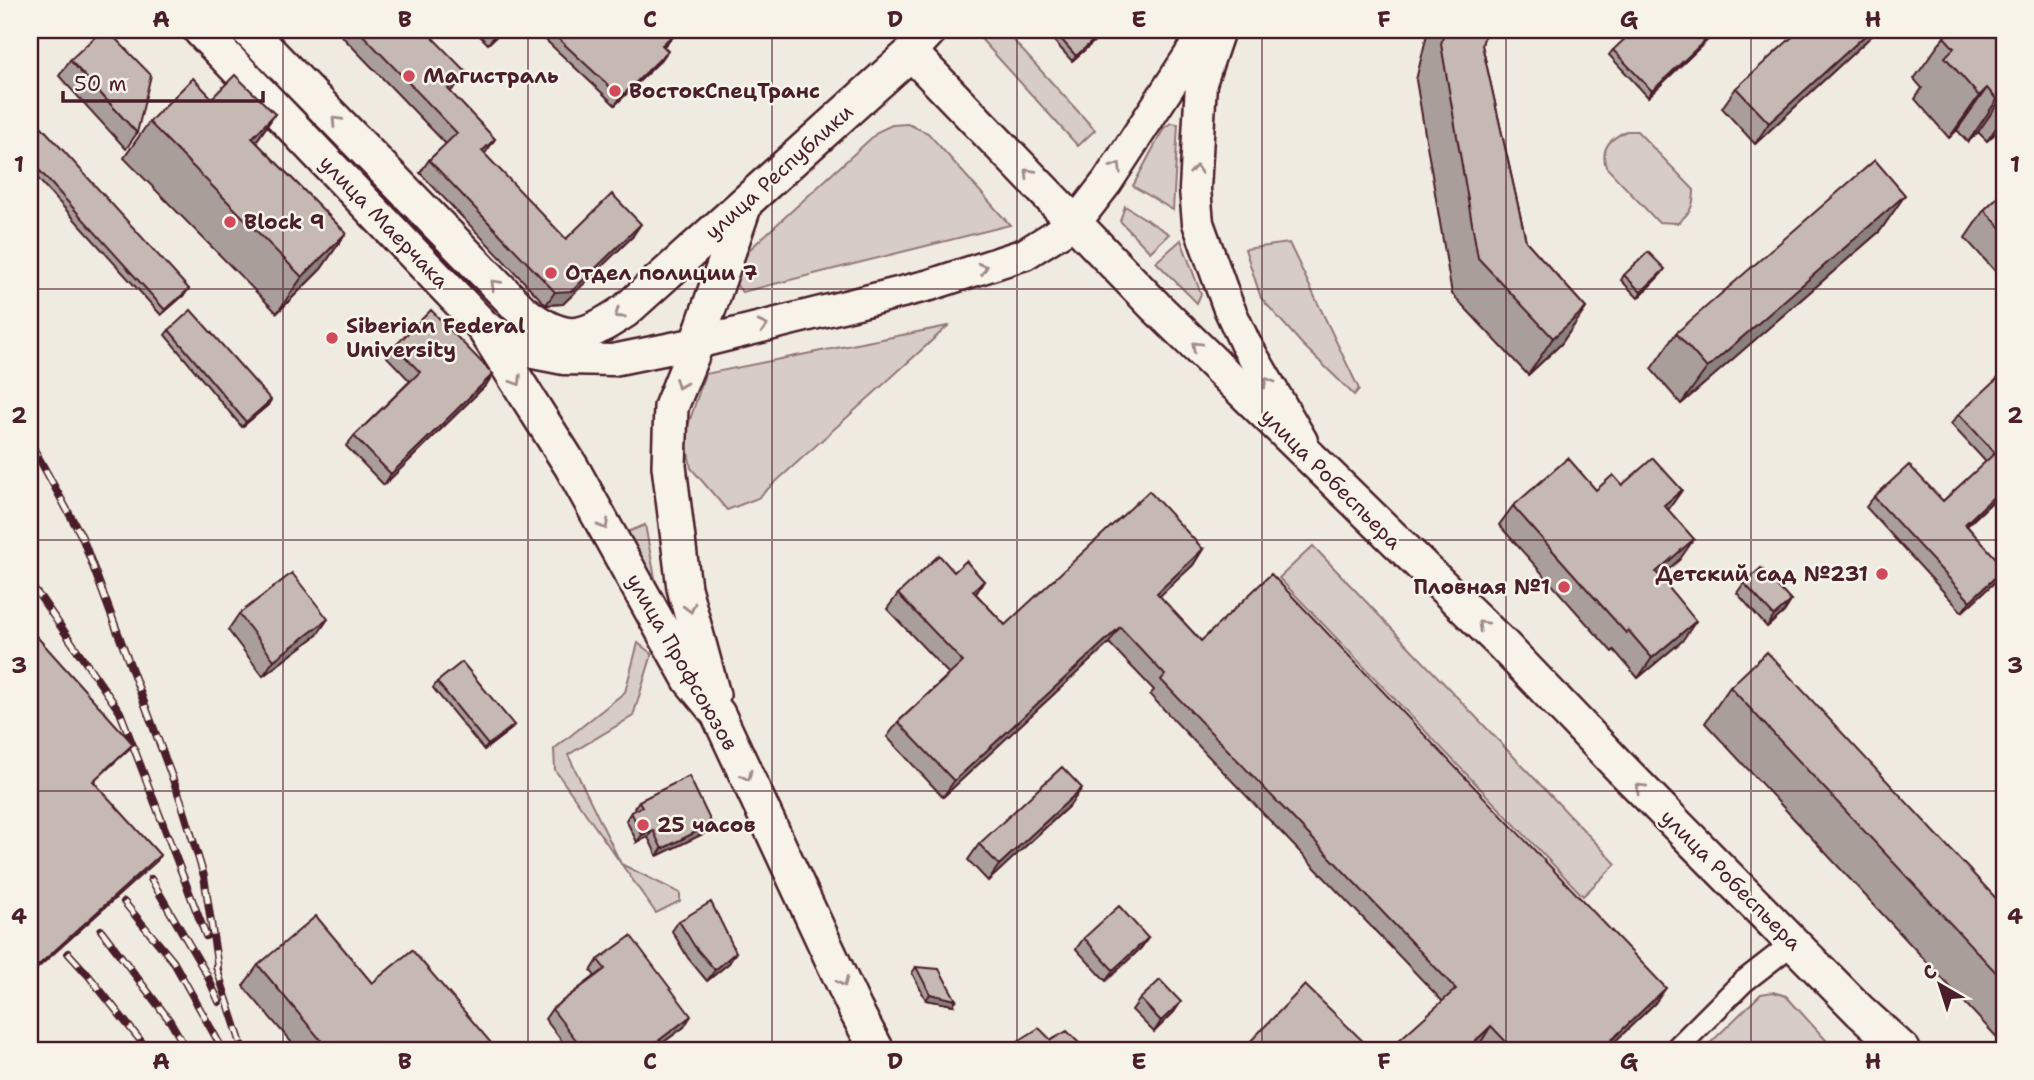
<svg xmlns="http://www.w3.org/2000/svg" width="2034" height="1080" font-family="'Shantell Sans',sans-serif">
<rect width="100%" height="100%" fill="#f0ebe0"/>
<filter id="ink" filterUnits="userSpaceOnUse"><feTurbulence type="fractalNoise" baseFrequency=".0143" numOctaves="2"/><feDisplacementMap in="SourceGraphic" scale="14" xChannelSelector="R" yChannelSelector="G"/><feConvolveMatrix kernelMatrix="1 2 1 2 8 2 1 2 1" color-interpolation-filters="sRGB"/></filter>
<g filter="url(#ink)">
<path fill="#d8cdc6" stroke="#917678" stroke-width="2" d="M993 30H1004L1095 130 1078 146 982 40Z
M1171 123 1178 124 1173 210 1133 186 1164 128Z
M908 124 928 133 1010 225 742 292 732 279 749 250 879 131 892 125Z
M1626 131H1637L1694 190C1694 206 1690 213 1678 223L1658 222 1606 167C1600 148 1610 139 1626 131Z
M1125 206 1169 234 1150 252 1120 221Z
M1181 240 1201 294 1197 303 1156 262Z
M1289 243 1359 389 1354 395 1302 344 1261 298 1245 249Z
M948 326 758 498 727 510 691 468 685 435 705 374Z
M645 525 655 578 651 583 625 533Z
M1313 546 1616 864 1583 896 1279 578Z
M638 643 652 654 633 716 568 755 621 864 680 893V901L656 913 555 770 554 749 625 692Z
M1773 992 1786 996 1835 1050H1703L1761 994Z"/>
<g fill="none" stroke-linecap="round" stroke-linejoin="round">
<defs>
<path id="street" d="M1675 1050 1743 982 1793 943"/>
<path id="secondary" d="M1219 30 1201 83 1195 189 1198 223 1228 306 1245 343 1302 441
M911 53 932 30
M481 324 528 352 564 359 613 360 697 343 930 285 1025 254 1076 222 1107 182 1206 30"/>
<path id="primary" d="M200 30 481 324 571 466 690 680 718 714 855 1009 877 1050
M248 30 522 311C565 345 581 340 625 311L911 53 1156 307 1502 644 1616 763 1860 1011 1903 1050
M713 695 684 588 669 466 671 407 697 343 744 207"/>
</defs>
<use href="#street" stroke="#4a1f2b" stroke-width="26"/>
<use href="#secondary" stroke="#4a1f2b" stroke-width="35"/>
<use href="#primary" stroke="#4a1f2b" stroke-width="38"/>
<use href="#street" stroke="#f7f3e8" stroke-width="21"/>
<use href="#secondary" stroke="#f7f3e8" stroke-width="30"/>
<use href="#primary" stroke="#f7f3e8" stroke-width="33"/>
<defs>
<path id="rail" d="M30 442 82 537 181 801 204 876 219 975
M30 585 41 598 120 712 206 936
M151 879 207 975 219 1002
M124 902 173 961 223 1050
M101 930 170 1021 187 1050
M68 953 88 975 148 1050
M216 966 243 1050"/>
</defs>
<use href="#rail" stroke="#4a1f2b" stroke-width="8"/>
<use href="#rail" stroke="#f7f3e8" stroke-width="5" stroke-dasharray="16" stroke-linecap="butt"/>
</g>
<path fill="#aa9e9a" stroke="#4a1f2b" stroke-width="2" d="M336 30H425L457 85 450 92 495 139 484 154 566 239 632 237 563 304 546 305 420 173 429 160 446 144Z
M474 30H503L488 44Z
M535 30H680L663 47 662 59 615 105Z
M1044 30H1107L1072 61Z
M1428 30H1486L1482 45 1526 241 1586 308 1561 344 1528 375 1452 294 1416 80Z
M1718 30 1648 97 1609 55 1613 50Z
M1878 30 1755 144 1722 108 1736 88Z
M2004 30V125L1987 141 1978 132 1968 142 1957 130 1949 138 1915 99 1922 88 1914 79 1944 37Z
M70 60 137 133 126 149 59 76Z
M212 98 275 114 256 142 346 233 321 269 277 313 124 158 149 122Z
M30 114 185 294 161 315 30 170Z
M2004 191V265L1996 272 1965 238 1984 210Z
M1905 195 1880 231 1681 404 1651 369 1676 333Z
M1661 274 1638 298 1621 280 1624 275Z
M169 330 268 405 242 427 165 335Z
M395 346 493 374 486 385 384 485 346 446 354 436 410 381 387 357Z
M2004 387V491L1967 526 2004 570 1998 579 1962 612 1866 507 1874 497 1943 501 1986 462 1951 424 1959 414Z
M1622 485 1682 490 1668 510 1680 559 1660 577 1682 641 1638 678 1614 650 1612 652 1499 525 1513 506Z
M1203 549 1193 565 1159 596 1201 641 1655 1003 1606 1050H1489L1150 695 1154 690 1109 643 943 797 887 737 898 722 949 674 887 609 898 594 954 572 984 581 976 594 1005 625Z
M1744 583 1791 601 1784 612 1767 627 1737 593Z
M239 614 317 635 263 676 228 630Z
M437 682 514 725 510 730 484 750 433 688Z
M1730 687 2004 907V1045L1705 723Z
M639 801 707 832 657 856 648 837 637 842 626 820 631 812 635 810 634 808Z
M1071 804 988 881 968 860 979 844Z
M679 921 736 952 729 963 707 981 688 958 672 931Z
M1084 938H1148L1141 948 1106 981 1076 949Z
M598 960 684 1027 653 1050H569L545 1019 552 1009 595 976 591 971Z
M258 965 372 983 497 1050H298L243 986Z
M916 967 953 1005 926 1000 912 973Z
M1140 999 1174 1012 1154 1032 1132 1010Z"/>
<path fill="#8b817d" stroke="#4a1f2b" stroke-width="2" d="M500 30H503L488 44 494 36Z
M678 30H680L656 54 662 45Z
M1105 30H1107L1072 61 1076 56Z
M1716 30H1718L1648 97 1652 91Z
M1871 30H1878L1755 144 1769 123Z
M668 51 662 59 615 105 621 97Z
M466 72 457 85 439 102 448 89Z
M1987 88 1957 130 1949 138 1979 96Z
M2004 93V95L1978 132 1968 142 1997 100Z
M275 114 250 150 252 138Z
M2004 116V125L1987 141Z
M495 139 486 152 473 164 482 151Z
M1905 195 1880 231 1681 404 1707 368Z
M641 224 632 237 563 304 546 305 555 292Z
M346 233 321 269 277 313 302 277Z
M2004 261V265L1996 272Z
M1665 269 1661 274 1638 298 1641 292Z
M189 289 185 294 161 315 165 310Z
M1586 308 1561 344 1528 375 1553 338Z
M493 374 486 385 384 485 391 474Z
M271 400 268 405 242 427 246 422Z
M2004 487V491L1957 534 1965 524Z
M1682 490 1668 510 1664 505Z
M1694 539 1680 559 1643 592 1656 572Z
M1203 549 1193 565 1146 609 1157 593Z
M2004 569 1998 579 1962 612 1970 601Z
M984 581 974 596 973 591Z
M1791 601 1784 612 1767 627 1774 616Z
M328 619 317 635 263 676 274 660Z
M1696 621 1682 641 1638 678 1652 658Z
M1120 627 1109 643 943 797 954 781Z
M514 725 510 730 484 750 488 745Z
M133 744 129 749 89 786 93 781Z
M1082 788 1071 804 988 881 999 865Z
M712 824 707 832 657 856 662 849Z
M653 830 648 837 637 842 642 835Z
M160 855 157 861 30 975V973Z
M1148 938 1141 948 1106 981 1113 970Z
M736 952 729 963 707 981 715 970Z
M1666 988 1655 1003 1606 1050H1601Z
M930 994 956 1000 953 1005 926 1000Z
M1181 1002 1174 1012 1154 1032 1161 1021Z
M691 1016 684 1027 653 1050H646Z
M1491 1026 1481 1042 1471 1050H1466Z"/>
<path fill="#c6b8b3" stroke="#4a1f2b" stroke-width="2" d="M358 30H425L466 72 448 89 495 139 482 151 566 239 612 194 641 224 572 291 555 292 429 160 457 133Z
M488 30H500L494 36Z
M549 30H678L662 45 668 51 621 97Z
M1053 30H1105L1076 56Z
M1445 30H1486L1482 45 1526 241 1586 308 1553 338 1478 258 1441 44Z
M1634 30H1716L1652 91 1613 50Z
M1800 30H1871L1769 123 1736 88Z
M1952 30H2004V93L1997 100 1987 88 1979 96 1945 57 1954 48 1944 37Z
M110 33 151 75 137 133 70 60 96 36Z
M235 75 275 114 252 138 346 233 302 277 149 122 193 78 212 98Z
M30 114 189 289 165 310 30 160Z
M1875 160 1905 195 1707 368 1676 333Z
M2004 191V231L1984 210Z
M1648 252 1665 269 1641 292 1624 275Z
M191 310 271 400 246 422 169 330Z
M431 310 493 374 391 474 354 436 420 372 395 346Z
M1997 379 2004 387V487L1965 524 2004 567V569L1970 601 1874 497 1909 465 1943 501 1995 453 1959 414Z
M1568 458 1596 490 1613 475 1622 485 1653 458 1682 490 1664 505 1694 539 1656 572 1696 621 1652 658 1628 630 1626 633 1513 506Z
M1149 491 1203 549 1157 593 1201 641 1271 574 1666 988 1601 1050H1514L1491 1026 1466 1050H1388L1456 989 1161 680 1165 675 1120 627 954 781 898 722 963 662 898 594 939 555 954 572 966 561 984 581 973 591 1005 625Z
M1761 568 1791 601 1774 616 1744 583Z
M292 573 328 619 274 660 239 614Z
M30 629 133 744 93 781 160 855 30 973Z
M1767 652 2004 907V981L1730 687Z
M462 662 514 725 488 745 437 682Z
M1062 767 1082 788 999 865 979 844Z
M689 776 712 824 662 849 653 830 642 835 631 812 642 807 639 801Z
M711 902 736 952 715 970 695 947 679 921Z
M1119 906 1148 938 1113 970 1084 938Z
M316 916 372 983 412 950 497 1050H329L258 965Z
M631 936 691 1016 646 1050H584L552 1009 605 969 598 960Z
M916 967 939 969 956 1000 930 994Z
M1160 980 1181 1002 1161 1021 1140 999Z
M1305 985 1372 1050H1242Z
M1039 1028 1051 1040 1067 1031 1086 1050H1007V1048Z"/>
<defs><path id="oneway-chevron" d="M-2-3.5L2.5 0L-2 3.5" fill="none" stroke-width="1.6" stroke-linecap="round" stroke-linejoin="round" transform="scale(1.75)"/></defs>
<g stroke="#a0898a">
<use href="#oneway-chevron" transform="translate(336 121) rotate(-134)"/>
<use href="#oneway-chevron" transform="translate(1117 167) rotate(-57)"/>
<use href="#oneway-chevron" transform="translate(1196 170) rotate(-87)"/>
<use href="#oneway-chevron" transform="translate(1029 173) rotate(-134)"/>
<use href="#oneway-chevron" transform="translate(983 268) rotate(-18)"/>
<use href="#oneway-chevron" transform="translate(495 284) rotate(-134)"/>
<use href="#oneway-chevron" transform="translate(619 314) rotate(145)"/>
<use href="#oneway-chevron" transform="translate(763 326) rotate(-14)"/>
<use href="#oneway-chevron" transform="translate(1196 346) rotate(-136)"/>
<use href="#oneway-chevron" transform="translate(517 381) rotate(58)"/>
<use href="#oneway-chevron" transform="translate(1268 382) rotate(-120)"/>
<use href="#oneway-chevron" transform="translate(680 384) rotate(112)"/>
<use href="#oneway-chevron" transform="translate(604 525) rotate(61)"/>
<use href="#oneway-chevron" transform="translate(690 608) rotate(75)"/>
<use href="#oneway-chevron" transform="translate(1482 625) rotate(-136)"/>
<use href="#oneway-chevron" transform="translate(747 776) rotate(65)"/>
<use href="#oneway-chevron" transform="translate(1640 788) rotate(-135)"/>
<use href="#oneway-chevron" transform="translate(843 982) rotate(66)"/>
</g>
</g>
<path fill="none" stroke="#4a1f2b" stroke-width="2" stroke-opacity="0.55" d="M283 30V1050M528 30V1050M772 30V1050M1017 30V1050M1262 30V1050M1506 30V1050M1751 30V1050M30 289H2004M30 540H2004M30 791H2004"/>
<g fill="#d1495b" stroke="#f7f3e8" stroke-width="2.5">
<circle cx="409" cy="76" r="7"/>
<circle cx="615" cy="91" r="7"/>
<circle cx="230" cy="222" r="7"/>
<circle cx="551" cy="273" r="7"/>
<circle cx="332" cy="338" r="7"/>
<circle cx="1882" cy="574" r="7"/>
<circle cx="1564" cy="587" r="7"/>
<circle cx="643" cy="825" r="7"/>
</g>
<g text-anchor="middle" stroke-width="5" stroke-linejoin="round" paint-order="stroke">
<g font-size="21" font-weight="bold" fill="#4a1f2b" stroke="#f7f3e8" text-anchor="start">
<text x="423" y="83">Магистраль</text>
<text x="629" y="98">ВостокСпецТранс</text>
<text x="244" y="229">Block 9</text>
<text x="565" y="280">Отдел полиции 7</text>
<text x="346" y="333">Siberian Federal<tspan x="346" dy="24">University</tspan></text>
<text x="1868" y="581" text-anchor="end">Детский сад №231</text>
<text x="1550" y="594" text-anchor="end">Пловная №1</text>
<text x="657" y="832">25 часов</text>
</g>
<g font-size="21" fill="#4a1f2b" stroke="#f7f3e8">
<text transform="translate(779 172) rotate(-42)" y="7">улица Республики</text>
<text transform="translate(384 222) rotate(46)" y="7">улица Маерчака</text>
<text transform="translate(1331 479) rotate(45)" y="7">улица Робеспьера</text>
<text transform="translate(682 662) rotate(60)" y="7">улица Профсоюзов</text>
<text transform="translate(1731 880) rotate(45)" y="7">улица Робеспьера</text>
</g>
</g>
<rect width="2034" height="1080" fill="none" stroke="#f7f3e8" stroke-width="77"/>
<g transform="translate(1940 985) rotate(321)" stroke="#f7f3e8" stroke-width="5" paint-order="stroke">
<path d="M0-5L12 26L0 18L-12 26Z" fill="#4a1f2b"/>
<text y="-10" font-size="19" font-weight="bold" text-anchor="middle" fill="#4a1f2b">С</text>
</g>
<path d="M63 91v10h200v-10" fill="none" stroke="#4a1f2b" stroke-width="3.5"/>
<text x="74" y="91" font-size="21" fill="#4a1f2b" stroke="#f7f3e8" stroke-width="5" paint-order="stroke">50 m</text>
<rect x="38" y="38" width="1958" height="1004" fill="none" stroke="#4a1f2b" stroke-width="2.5"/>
<g font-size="23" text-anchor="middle" font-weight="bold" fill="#4a1f2b">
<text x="161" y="27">A</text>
<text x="405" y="27">B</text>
<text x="650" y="27">C</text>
<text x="895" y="27">D</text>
<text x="1139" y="27">E</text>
<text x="1384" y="27">F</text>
<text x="1629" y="27">G</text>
<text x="1873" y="27">H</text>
<text x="19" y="172">1</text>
<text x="2015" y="172">1</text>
<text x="19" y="423">2</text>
<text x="2015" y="423">2</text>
<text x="19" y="673">3</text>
<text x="2015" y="673">3</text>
<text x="19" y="924">4</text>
<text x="2015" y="924">4</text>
<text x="161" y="1069">A</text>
<text x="405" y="1069">B</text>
<text x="650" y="1069">C</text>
<text x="895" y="1069">D</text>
<text x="1139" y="1069">E</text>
<text x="1384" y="1069">F</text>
<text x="1629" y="1069">G</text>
<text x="1873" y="1069">H</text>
</g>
</svg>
